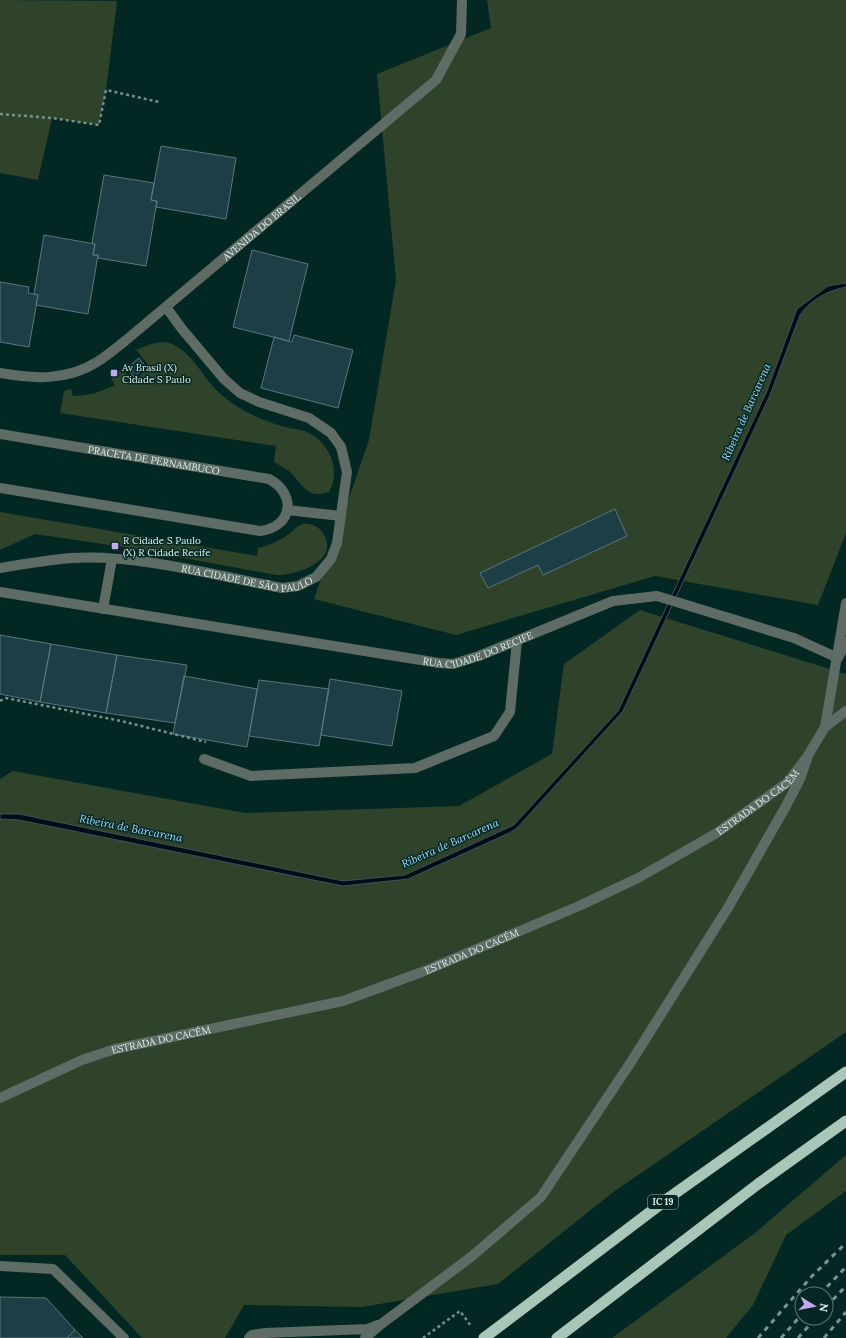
<svg xmlns="http://www.w3.org/2000/svg" width="846" height="1338" font-family="Lora,serif">
<rect width="100%" height="100%" fill="#032824"/>
<path fill="#2e432a" d="M0 0 117 1 106 90 99 125 52 118 38 180 0 173Z
M487 0H846V533L818 605 655 576 456 635 314 599 369 440 396 280 377 74 491 28Z
M167 342C194 351 202 379 223 396 240 411 263 421 285 427 295 429 306 430 314 436 332 449 340 472 329 492 307 499 304 486 290 472 286 468 279 465 274 462L276 446 60 413 64 391 71 389 73 396C89 396 100 392 115 385L111 379 122 368 133 381 150 367 136 350 154 343Z
M0 512 257 556 258 548C270 545 279 541 289 534 293 531 297 526 301 525 305 523 309 524 313 525 319 527 324 533 326 539 335 563 293 576 276 575L123 547 35 534 0 550Z
M640 610 846 674V1032L612 1193 498 1284 362 1307 244 1305 225 1338H142L65 1255H0V779L13 771 245 813 459 806 552 754 564 664Z
M846 1155V1191L786 1235 753 1305 726 1338H612L755 1233Z"/>
<path fill="#000d18" stroke="#425158" d="M846 283V287C829 290 810 300 800 315L770 395 623 711 517 828 509 833 408 879 343 886 19 820 0 819V814H19L343 881 405 875 514 825 618 711 767 391 797 309 828 286Z"/>
<path fill="#1c3e44" stroke="#56797f" d="M161 146 236 158 226 219 156 207 157 201 151 200Z
M104 175 154 183 151 200 157 201 146 266 98 258V255H93L95 244 92 243Z
M44 235 95 244 93 255H98L88 314 36 305 38 295 34 294Z
M252 250 308 264 289 341 233 327Z
M0 282 29 287 28 293 38 295 29 347 0 342Z
M294 335 353 350 338 408 261 388 274 337 292 342Z
M139 358 146 367 134 377 127 368Z
M615 509 627 536 543 575 538 565 488 588 480 573Z
M0 635 51 644 40 702 0 694Z
M51 644 117 655 106 713 40 702Z
M117 655 187 665 175 723 106 713Z
M184 676 257 689 247 747 173 734Z
M330 679 402 691 392 746 321 735Z
M259 680 329 689 319 746 249 736Z
M0 1297 46 1298 75 1330 67 1338H0Z
M75 1330 83 1338H67Z"/>
<g fill="none" stroke-linecap="round" stroke-linejoin="round">
<path stroke="#75918d" stroke-width="2.5" stroke-dasharray="3 3" stroke-linecap="butt" d="M0 114 52 118 99 125 106 90 159 102
M0 701 6 698 121 721 206 742
M423 1338 460 1311 471 1326"/>
<path stroke="#5f6c65" stroke-width="10" d="M838 658 846 642
M825 727 846 711
M204 759 251 776 415 768 494 736 510 712 517 641
M249 1338 252 1335 265 1333 368 1329 378 1325
M365 1338 380 1325 471 1257 541 1197 631 1062 729 906 786 806 800 779 807 759"/>
<g stroke="#5f6c65" stroke-width="10">
<path id="s1" d="M0 434 269 479C297 494 293 527 260 531L0 488"/>
<path d="M287 510 341 516"/>
<path id="s2" d="M0 568C24 564 48 560 72 558 137 554 218 576 282 588L298 586 316 577 331 559 337 543 347 472 341 447 331 433 309 418 259 402 240 393 224 379 182 329 166 307"/>
<path id="s3" d="M0 592 439 663 453 664 479 656 613 601 657 596 794 638 838 658"/>
<path d="M103 609 112 559"/>
<path d="M0 1266 53 1269 124 1338"/>
</g>
<g stroke="#5f6c65" stroke-width="10">
<path id="s4" d="M0 373C33 379 67 381 97 362 107 356 116 348 125 341L436 80 461 34 462 0"/>
<path id="s5" d="M0 1098 82 1060 115 1049 343 1001 422 972 579 906 638 878 715 834 788 782 807 757 825 727 846 603"/>
</g>
<path stroke="#a9c7b8" stroke-width="11" d="M484 1338 670 1197 846 1072
M557 1338 758 1184 846 1121"/>
<path stroke="#789490" stroke-width="3" stroke-dasharray="5 5" stroke-linecap="butt" d="M820 1294 846 1267
M826 1307 846 1286
M758 1338 812 1276 846 1243
M781 1338 802 1314
M798 1338 816 1318
M824 1338 846 1312"/>
</g>
<g fill="#c4a7f1" stroke="#032824" stroke-width="1.5">
<rect x="110" y="369" width="8" height="8" rx="2"/>
<rect x="111" y="542" width="8" height="8" rx="2"/>
</g>
<g text-anchor="middle" stroke-width="3" stroke-linejoin="round" paint-order="stroke">
<rect fill="#032824" stroke="#9bb4b1" stroke-width="1" x="648" y="1195" width="30" height="14" rx="3"/>
<g font-size="9" font-weight="bold" fill="#dcf0ed">
<text x="663" y="1205">IC 19</text>
</g>
<g font-size="10" fill="#dcf0ed" stroke="#032824">
<text dy="4" stroke="none"><textPath href="#s4" startOffset="313">AVENIDA DO BRASIL</textPath></text>
<text dy="4" stroke="none"><textPath href="#s1" startOffset="156">PRACETA DE PERNAMBUCO</textPath></text>
<text dy="4" stroke="none"><textPath href="#s2" startOffset="250">RUA CIDADE DE SÃO PAULO</textPath></text>
<text dy="4" stroke="none"><textPath href="#s3" startOffset="486">RUA CIDADE DO RECIFE</textPath></text>
<text dy="4" stroke="none"><textPath href="#s5" startOffset="820">ESTRADA DO CACÉM</textPath></text>
<text dy="4" stroke="none"><textPath href="#s5" startOffset="496">ESTRADA DO CACÉM</textPath></text>
<text dy="4" stroke="none"><textPath href="#s5" startOffset="172">ESTRADA DO CACÉM</textPath></text>
</g>
<g font-size="10" fill="#dcf0ed" stroke="#032824" text-anchor="start">
<text x="122" y="371">Av Brasil (X)<tspan x="122" dy="12">Cidade S Paulo</tspan></text>
<text x="123" y="544">R Cidade S Paulo<tspan x="123" dy="12">(X) R Cidade Recife</tspan></text>
</g>
<g font-size="11" font-style="italic" fill="#a3dcfb" stroke="#032824">
<text transform="translate(746 412) rotate(-66)" y="4">Ribeira de Barcarena</text>
<text transform="translate(131 828) rotate(11)" y="4">Ribeira de Barcarena</text>
<text transform="translate(450 843) rotate(-24)" y="4">Ribeira de Barcarena</text>
</g>
</g>
<g transform="translate(814 1306) rotate(100)"><circle r="19" fill="#032824" stroke="#5a7874"/>
<path d="M0-3L7 15L0 10L-7 15Z" fill="#c4a7f1"/>
<text y="-6" font-size="11" font-weight="bold" text-anchor="middle" fill="#dcf0ed">N</text>
</g>
</svg>
